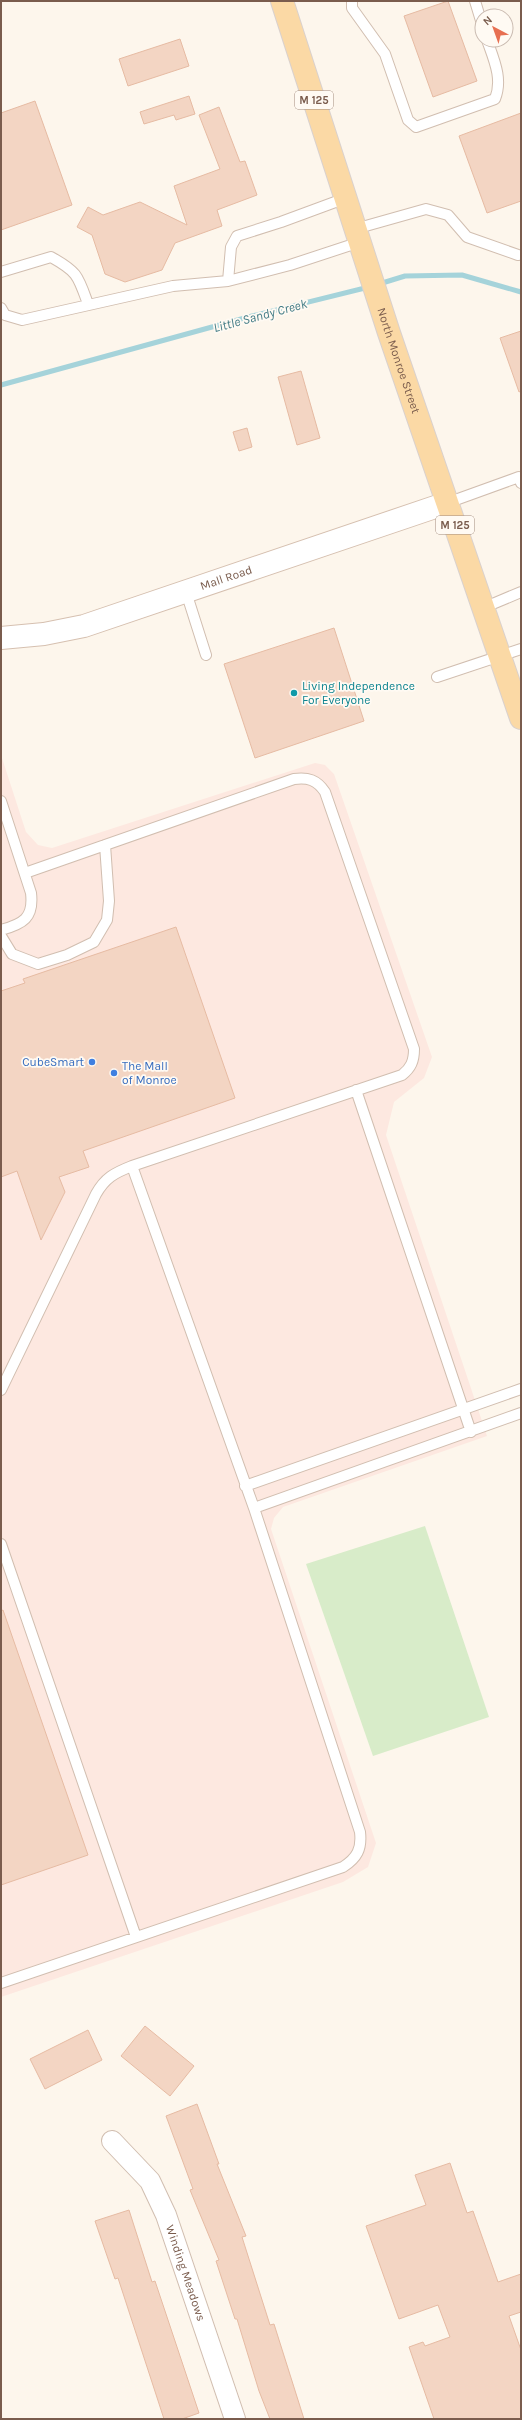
<svg xmlns="http://www.w3.org/2000/svg" width="522" height="2420" font-family="Karla,sans-serif">
<rect width="100%" height="100%" fill="#fdf6ec"/>
<path fill="#fde8e0" d="M1 755 26 832 38 845 52 848 315 763 325 765 334 774 432 1057 424 1078 394 1102 386 1135 487 1436 283 1507 274 1518 271 1529 376 1843 368 1867 343 1882 1 1997Z"/>
<path fill="#d8ecc9" d="M425 1526 489 1717 373 1756 306 1564Z"/>
<g fill="none" stroke-linecap="round" stroke-linejoin="round">
<path stroke="#a5d3da" stroke-width="5" d="M379 284 405 276 462 275 521 292
M1 385 252 316 369 287"/>
</g>
<path fill="#f3d5c3" stroke="#e6bba3" d="M448 1 477 81 433 97 404 16Z
M180 39 189 66 128 86 119 59Z
M189 96 195 114 176 120 174 115 144 124 140 112Z
M35 101 72 205 1 230V113Z
M219 107 240 162 245 161 257 195 217 210 222 226 175 243 162 270 125 282 105 274 92 235 77 227 88 207 103 215 140 202 187 225 174 186 220 169 199 115Z
M521 113V201L487 213 459 136Z
M521 331V391L519 392 500 338Z
M301 371 320 438 297 445 278 377Z
M247 428 252 447 239 451 233 432Z
M334 628 364 721 255 758 224 664Z
M176 927 235 1098 83 1151 89 1167 59 1177 65 1192 41 1240 17 1171 1 1177V991L25 983 23 979Z
M3 1610 88 1855 1 1885V1611Z
M145 2026 194 2066 170 2096 121 2056Z
M88 2030 102 2060 45 2089 30 2059Z
M197 2104 219 2164H217L246 2236 242 2237 270 2325 274 2324 304 2419H270L259 2391 237 2319H235L216 2261 219 2260 190 2190 193 2189 166 2116Z
M450 2163 467 2213 473 2211 498 2282 521 2274V2312L509 2316 521 2350V2419H434L409 2347 423 2342 425 2346 450 2337 438 2305 399 2319 366 2226 426 2205 415 2175Z
M129 2210 152 2282 155 2281 199 2413 182 2419H164L118 2278 115 2279 95 2221Z"/>
<g fill="none" stroke-linecap="round" stroke-linejoin="round">
<defs>
<path id="lane" d="M352 1V8L385 54 408 120 416 127 495 99C503 79 494 60 487 40
M475 1 482 24
M355 229 426 209 448 215 467 237 518 255
M1 272 51 257C78 272 78 276 88 304
M228 281 231 247 237 236 281 222 346 198
M1 308 5 315 22 320 173 286 228 281 290 265 360 242
M447 503 519 477 521 483
M186 592 206 655
M483 608 521 592
M437 677 521 649
M1 801 31 893C34 918 23 924 1 930
M1 936 12 954 38 964 67 955 94 942 107 920 109 901 105 845
M356 1090 471 1432
M1 1390 96 1194C105 1178 114 1173 132 1166L402 1075C411 1068 414 1061 414 1049L325 792C317 780 308 777 294 779L25 873
M245 1486 521 1389
M254 1508 521 1413
M1 1544 136 1937
M1 1983 343 1867C357 1858 362 1849 360 1832L254 1508 132 1166"/>
<g id="street">
<path id="s1" d="M112 2141 150 2181 166 2215 235 2419"/>
</g>
<g id="secondary">
<path id="s2" d="M1 638 44 634 84 626 447 503"/>
</g>
<g id="primary">
<path id="s3" d="M282 1 389 333 521 718"/>
</g>
</defs>
<use href="#lane" stroke="#d1beb0" stroke-width="12"/>
<use href="#street" stroke="#d1beb0" stroke-width="22"/>
<use href="#secondary" stroke="#d6c0b0" stroke-width="24"/>
<use href="#primary" stroke="#dad1cd" stroke-width="24"/>
<use href="#lane" stroke="#fff" stroke-width="10"/>
<use href="#street" stroke="#fff" stroke-width="20"/>
<use href="#secondary" stroke="#fff" stroke-width="22"/>
<use href="#primary" stroke="#fbd9a5" stroke-width="22"/>
</g>
<circle fill="#0f9aa8" stroke="#fffaf3" stroke-width="1.5" cx="294" cy="693" r="4"/>
<g fill="#3f7fe0" stroke="#fffaf3" stroke-width="1.5">
<circle cx="92" cy="1062" r="4"/>
<circle cx="114" cy="1073" r="4"/>
</g>
<g text-anchor="middle" stroke-width="3.5" stroke-linejoin="round" paint-order="stroke">
<g fill="#fffaf3" stroke="#a28b7f" stroke-width="1">
<rect x="295" y="91" width="38" height="18" rx="3"/>
<rect x="436" y="516" width="38" height="18" rx="3"/>
</g>
<g font-size="11" font-weight="bold" fill="#7a5c4d">
<text x="314" y="104">M 125</text>
<text x="455" y="529">M 125</text>
</g>
<g font-size="12" fill="#7a5c4d" stroke="#fffaf3">
<text dy="4" stroke="none"><textPath href="#s3" startOffset="378">North Monroe Street</textPath></text>
<text dy="4" stroke="none"><textPath href="#s2" startOffset="234">Mall Road</textPath></text>
<text dy="4" stroke="none"><textPath href="#s1" startOffset="154">Winding Meadows</textPath></text>
</g>
<g font-size="12" fill="#0d838f" stroke="#fffaf3" text-anchor="start">
<text x="302" y="690">Living Independence<tspan x="302" dy="14">For Everyone</tspan></text>
</g>
<g font-size="12" fill="#366cbe" stroke="#fffaf3" text-anchor="end">
<text x="84" y="1066">CubeSmart</text>
<text x="122" y="1070" text-anchor="start">The Mall<tspan x="122" dy="14">of Monroe</tspan></text>
</g>
<g font-size="13" font-style="italic" fill="#437c86" stroke="#fffaf3">
<text transform="translate(260 315) rotate(-15)" y="5">Little Sandy Creek</text>
</g>
</g>
<rect width="522" height="2420" fill="none" stroke="#7a5c4d" stroke-width="4"/>
<g transform="translate(494 28) rotate(319)"><circle r="19" fill="#fffaf3" stroke="#cabbb1"/>
<path d="M0-3L7 15L0 10L-7 15Z" fill="#e76f51"/>
<text y="-6" font-size="11" font-weight="bold" text-anchor="middle" fill="#7a5c4d">N</text>
</g>
</svg>
